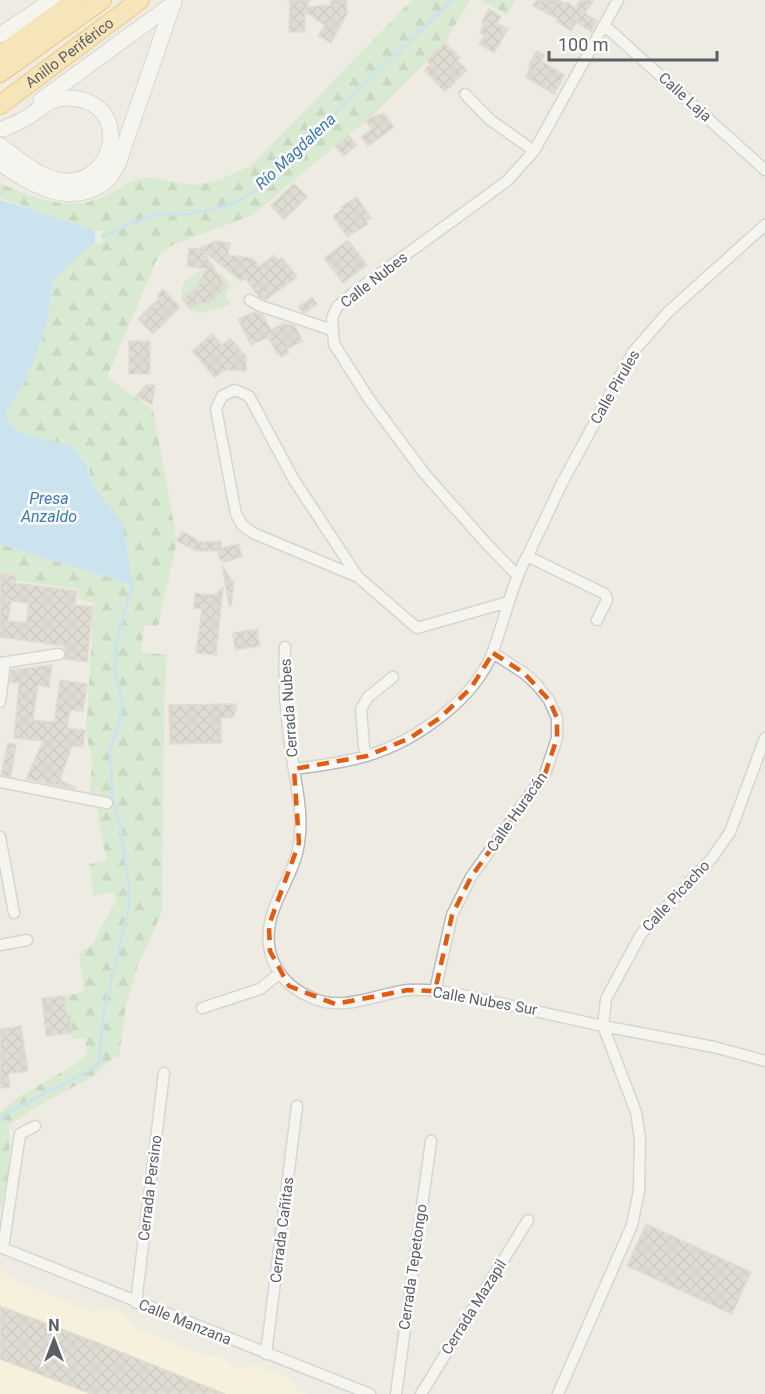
<svg xmlns="http://www.w3.org/2000/svg" width="765" height="1394" font-family="Roboto,sans-serif">
<defs>
<pattern id="forest-firs" width="22" height="20" patternUnits="userSpaceOnUse" patternTransform="scale(1.5)"><rect width="22" height="20" fill="#bde8bc"/><path d="M5 1l3.5 6h-7zM16 11l3.5 6h-7z" fill="#9dbf9c"/></pattern>
<pattern id="building-cross-hatch" width="8" height="8" patternUnits="userSpaceOnUse" patternTransform="scale(1.5)"><rect width="8" height="8" fill="#cbc8c1"/><path d="M0 0l8 8M0 8l8-8" fill="none" stroke="#a8a6a0"/></pattern>
</defs>
<rect width="100%" height="100%" fill="#eeebe2"/>
<path fill="#fff5d6" d="M0 1268 12 1279 93 1312 105 1309 118 1311 129 1318 137 1328 205 1356 220 1355 236 1368 241 1369 255 1365 289 1377 298 1390 306 1394H0Z"/>
<path fill="url(#forest-firs)" d="M412 0H470L448 37 449 39 366 122 348 135 253 215 172 245 161 253 155 263 107 377 153 410 177 541 158 626 144 625 141 652 167 655 164 704 162 912 138 965 126 1005 119 1057H115L92 1077 36 1107 8 1126C13 1154 6 1185 0 1213V1112L20 1096 76 1064 87 1053 85 1038 72 1039 70 1015H67L64 996 84 992 79 954 92 945 117 899 114 892 94 896 89 864 107 860 100 832 97 804 89 801 92 762 86 732 94 603 79 599V589L17 581 18 575 0 572V544L133 585 122 522 93 486 88 465 72 446 24 434 7 422V409L25 382 46 329 53 280 88 247 95 243 102 244 103 231H95L0 198V183C33 197 66 213 102 197 116 191 128 180 144 178 159 177 171 182 185 184 207 188 231 174 251 166Z
M481 0H515L507 15Z"/>
<path fill="#bde8bc" d="M203 270 222 274 230 285 226 295 231 304C226 306 204 313 199 313 175 308 175 277 203 270Z"/>
<path fill="#a1d8ff" d="M0 200 28 208 95 231V243L88 247 53 280 46 329 25 382 7 409V422L24 434 72 446 87 465 93 486 122 522 133 585 0 544Z"/>
<g fill="none" stroke-linecap="round" stroke-linejoin="round">
<path stroke="#a1d8ff" stroke-width="3" d="M102 237 130 224 156 215 191 214 234 204 260 187 452 0
M0 1119 9 1112 88 1071 99 1063 103 1015 129 907V887L120 824 112 795 110 748 121 718 122 698 114 670 118 634 132 588V583"/>
</g>
<path fill="url(#building-cross-hatch)" stroke="#d3cdbf" stroke-width="1.5" fill-rule="evenodd" d="M287 0H310L306 7 331 5V0H347V14L331 43 318 36 325 25 305 12V32H289L290 2Z
M536 0H559L566 4 567 2 575 8 580 0H594L585 13 597 21 591 32 577 22 571 31 556 21 558 19 533 6Z
M489 9 501 16 497 23 508 29 494 53 479 44 485 35 480 33 483 27 482 21Z
M445 43 460 58 457 60 467 70 445 92 424 70 430 65 427 61Z
M537 51 545 55 541 61 565 75 554 94 525 77 530 68 528 66Z
M384 113 394 127 368 146 361 137 371 129 365 120Z
M348 135 357 145 344 156 335 146Z
M294 183 307 197 284 220 271 205Z
M357 197 371 218 366 221 368 224 347 237 333 216 343 209 341 207Z
M348 240 367 265 343 283 324 258Z
M216 241 230 243 228 255 252 258 260 266 274 255 278 260 282 257 297 277 266 300 260 298 245 278 241 281 203 251 226 287 209 303H202L190 309 182 298 194 290 207 269 187 266 189 248 197 249Z
M163 289 180 307 153 334 138 319 159 298 157 296Z
M312 297 317 304 305 313 302 312 298 307Z
M254 312 263 315 271 330 285 323 286 325 290 324 295 326 303 341 287 349 289 353 281 357 279 353 277 354 268 337 251 345 238 319Z
M212 334 222 345 230 338 246 356V371L224 370 215 378 192 351Z
M129 341H150V374H129Z
M146 385H155L152 405 136 396Z
M182 531 201 542 221 541V548L239 544 242 557 224 562 223 559 220 560 218 551H196L177 541Z
M222 565 234 584 231 606H229Z
M0 573 17 576 15 583 77 591 75 605 93 607 87 662 64 659 66 653 64 646 0 637ZM11 601 29 603 26 623 8 621Z
M223 588 216 655 196 653 202 609 194 608 195 593 214 595Z
M257 629 260 646 235 650 233 633Z
M52 665 49 687 38 685 33 720 54 722 60 680 87 684 83 711 70 710 67 728 85 730 83 747 72 746 60 780 75 787 74 789 26 779 43 741 14 738 19 683 10 682 12 670Z
M236 704V711L233 717 221 718V743L170 744 169 705Z
M8 743 16 744 11 777 1 775Z
M64 996 67 1015H70L72 1033 46 1036 42 998Z
M21 1026 28 1071 8 1074 10 1087 0 1088V1029Z
M646 1224 751 1272 732 1314 627 1266Z
M0 1306 101 1344 225 1394H91L0 1359Z"/>
<g fill="none" stroke-linecap="round" stroke-linejoin="round">
<defs>
<path id="street" d="M604 25 765 170
M465 94 489 119 534 151
M250 300 258 305 332 330
M529 553 562 483 633 352 668 312 765 225
M517 575 485 542 424 473 369 399 334 344 332 318 337 307 352 294 507 181 534 151 618 0
M358 577 253 533 242 525 236 514 216 409 222 396 235 390 249 396 294 480 358 577 417 628 508 602
M285 647C283 687 287 730 294 770 298 794 303 818 299 843 294 881 261 910 270 951 275 973 290 988 310 997 343 1013 375 994 408 990 425 989 442 991 458 994L603 1026 714 1047 765 1061
M0 663 59 654
M0 702 5 663
M367 756 364 747 361 709 368 697 393 677
M294 769C318 766 343 763 366 756 414 742 475 700 493 651 505 619 511 586 527 556L605 594 607 600 597 620
M0 782 107 803
M0 837 14 913
M0 945 27 940
M435 991 452 915 471 877 545 774 557 738V718L549 700 537 685 524 673 493 653
M202 1008 260 989 279 974
M0 1247 370 1394
M3 1248 20 1134 35 1126
M136 1303 164 1073
M266 1354 297 1106
M396 1394 431 1141
M421 1394 528 1220
M558 1394 632 1225 639 1191 640 1139 636 1112 603 1026 606 999 641 934 712 858 730 832 765 738"/>
<path id="secondary" d="M0 35 53 0
M41 100 174 3
M0 145C14 156 29 169 46 176 114 205 141 96 64 98 49 99 39 110 28 117 20 122 11 125 3 129
M0 163C31 184 68 208 104 183 110 179 114 170 118 164L173 4"/>
<g id="highway">
<path d="M0 55 76 0"/>
<path d="M0 73 102 0"/>
<path id="s1" d="M0 105 140 0"/>
</g>
</defs>
<use href="#street" stroke="#b7babf" stroke-width="13"/>
<use href="#secondary" stroke="#b7bcc2" stroke-width="17"/>
<use href="#highway" stroke="#f0a000" stroke-width="20"/>
<use href="#street" stroke="#fff" stroke-width="10"/>
<use href="#secondary" stroke="#fff" stroke-width="15"/>
<use href="#highway" stroke="#ffde88" stroke-width="18"/>
</g>
<path d="M0 0H765V1394H0ZM493 653 524 673 549 700 557 718V738L545 774 471 877 452 915 435 991 408 990 335 1004 289 986 270 951 269 925 299 843 294 769 367 756 410 738 441 717 471 688Z" fill="#eeebe2" fill-opacity=".55" fill-rule="evenodd"/>
<path fill="none" stroke="#e8590c" stroke-width="4.5" stroke-dasharray="12 8" stroke-linejoin="round" d="M493 653 524 673 549 700 557 718V738L545 774 471 877 452 915 435 991 408 990 335 1004 289 986 270 951 269 925 299 843 294 769 367 756 410 738 441 717 471 688Z"/>
<g text-anchor="middle" stroke-width="5" stroke-linejoin="round" paint-order="stroke">
<g font-size="15" fill="#5a5f64" stroke="#fff">
<text dy="5" stroke="none"><textPath href="#s1" startOffset="87">Anillo Periférico</textPath></text>
<text transform="translate(685 97) rotate(42)" y="5">Calle Laja</text>
<text transform="translate(374 280) rotate(-38)" y="5">Calle Nubes</text>
<text transform="translate(615 387) rotate(-60)" y="5">Calle Pirules</text>
<text transform="translate(289 708) rotate(-94)" y="5">Cerrada Nubes</text>
<text transform="translate(517 812) rotate(-55)" y="5">Calle Huracán</text>
<text transform="translate(676 896) rotate(-47)" y="5">Calle Picacho</text>
<text transform="translate(485 1001) rotate(10)" y="5">Calle Nubes Sur</text>
<text transform="translate(150 1188) rotate(-83)" y="5">Cerrada Persino</text>
<text transform="translate(282 1230) rotate(-83)" y="5">Cerrada Cañitas</text>
<text transform="translate(413 1267) rotate(-82)" y="5">Cerrada Tepetongo</text>
<text transform="translate(474 1307) rotate(-58)" y="5">Cerrada Mazapil</text>
<text transform="translate(185 1322) rotate(22)" y="5">Calle Manzana</text>
</g>
<g font-size="16" font-style="italic" fill="#3678b9" stroke="#fff">
<text transform="translate(295 151) rotate(-43)" y="6">Río Magdalena</text>
<text x="49" y="504">Presa<tspan x="49" dy="18">Anzaldo</tspan></text>
</g>
</g>
<g transform="translate(54 1340)" stroke="#ffffff" stroke-width="4.5" paint-order="stroke">
<path d="M0-4.5L10 22L0 15L-10 22Z" fill="#5a5f64"/>
<text y="-9" font-size="16" font-weight="bold" text-anchor="middle" fill="#5a5f64">N</text>
</g>
<path d="M549 51v9h168v-9" fill="none" stroke="#5a5f64" stroke-width="3"/>
<text x="558" y="51" font-size="18" fill="#5a5f64" stroke="#ffffff" stroke-width="4.5" paint-order="stroke">100 m</text>
</svg>
